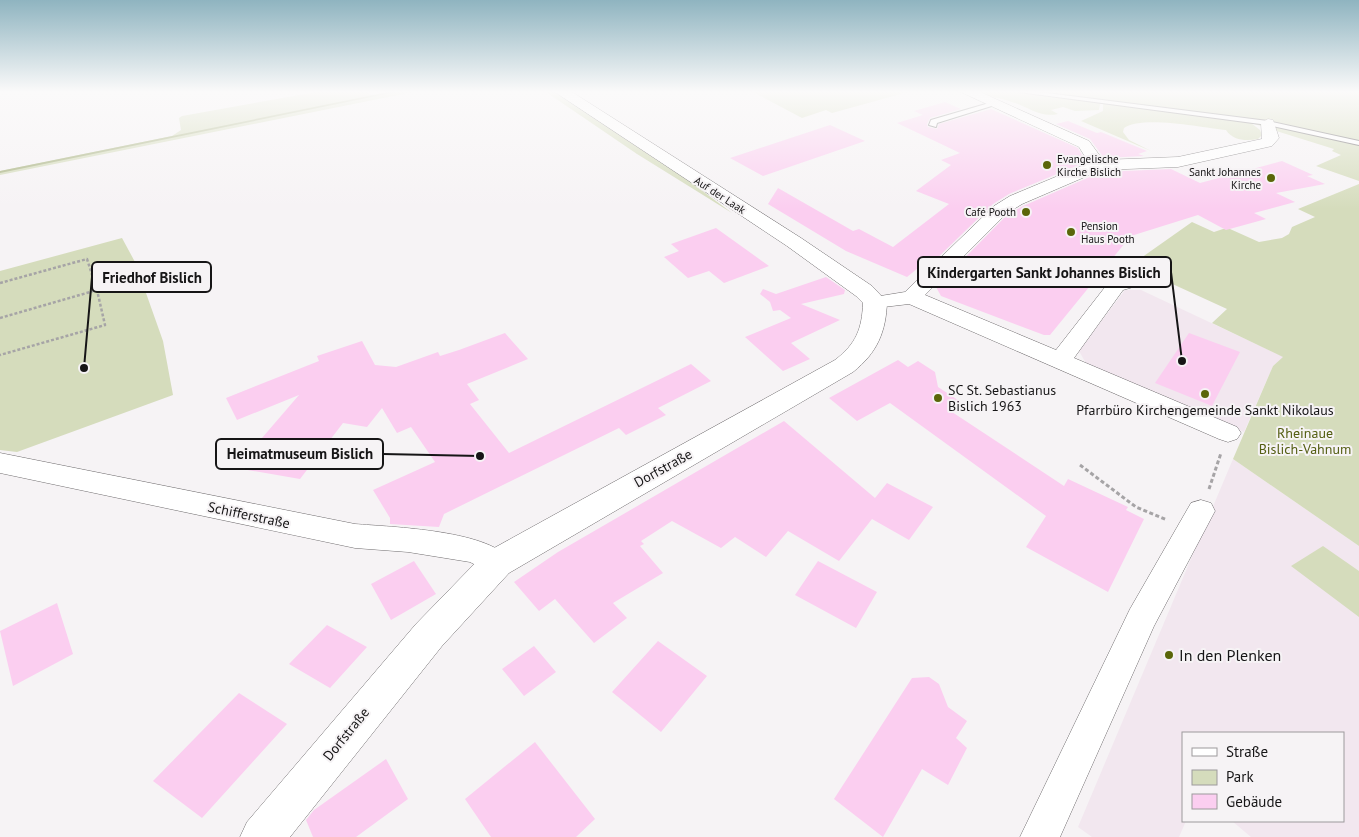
<svg xmlns="http://www.w3.org/2000/svg" width="1359" height="837" font-family="'PT Sans',sans-serif">
<rect width="100%" height="100%" fill="#f6f3f5"/>
<path fill="#f2e7ef" d="M1125 290H1141L1284 357 1273 366 1244 432 1087 365 1079 351Z
M1233 459 1359 546V837H1251L1232 821H1343V733H1183V821H1186L1179 837H1092L1078 827Z"/>
<path fill="#d5dcbc" d="M316 92H368L372 96 390 92H413L0 175V171L172 136 181 130 179 118 182 116Z
M546 92H554L692 183 732 213 637 154Z
M753 92H908L832 113 826 110 802 118Z
M978 92H1359V181L1316 166 1341 155 1332 151 1334 149 1251 123 1260 130 1262 135 1258 139C1247 141 1233 141 1226 130 1203 128 1143 115 1124 128L1123 132 1129 140 1151 151 1081 121 1103 111V104H1100L1099 110 1075 111 1063 107 1051 110 1058 114C1039 118 1029 107 1012 102 999 97 992 98 978 92Z
M1359 184V546L1233 459 1273 366 1283 357 1212 323 1227 309 1131 265 1192 222 1214 232 1223 229H1230L1259 242 1282 238 1289 234 1292 227 1315 217 1298 209Z
M122 238 135 262 163 341 173 395 17 452 0 450V271Z
M1323 546 1359 571V617L1291 566Z"/>
<g fill="none" stroke-linecap="round" stroke-linejoin="round">
<path fill="#a9b383" fill-rule="evenodd" d="M388 92H396L0 173V171Z"/>
</g>
<path fill="#fbcef0" d="M945 102 961 109 930 118 927 124 928 127 937 129 939 124 991 109 1078 148 1086 162 1009 194 993 204 926 269 923 264 907 277 846 251 768 204 778 188 853 231 859 229 893 247 949 204 916 191 951 165 941 160 960 153 897 123 923 115 914 111Z
M1068 121 1097 133 1101 132 1147 151 1138 154 1144 156 1104 158 1090 139 1056 124Z
M830 125 865 141 763 176 730 158Z
M1282 161 1313 175 1307 176 1325 184 1276 193 1295 202 1254 213 1266 219 1226 230 1198 215 1118 240 1125 243 1050 335H1044L941 296 936 287 1007 215 1023 206 1101 172 1171 169 1200 183Z
M716 228 769 266 724 283 709 271 688 278 664 257 679 251 671 244Z
M826 277 845 290 844 294 801 304 840 320 791 343 810 359 783 371 745 337 791 318 780 310 773 311 770 302 760 294 763 289 776 294Z
M505 333 528 359 467 384 479 400 470 404 509 453 691 364 711 381 658 408 666 415 626 435 619 428 444 514 439 527 390 524V518L373 490 435 462 411 427 397 433 382 408 367 427 343 423 300 479 236 468 299 395 237 420 226 398 319 361 317 356 362 341 375 365 396 367 438 352 440 356 459 350Z
M1189 333 1240 352 1212 406 1155 383Z
M898 360 908 367 918 361 935 372 938 387 961 402 949 410 1064 486 1068 479 1128 507 1126 510 1144 519 1108 592 1026 547 1046 516 890 403 857 421 829 398Z
M784 421 875 498 887 483 933 507 909 540 872 519 839 561 788 531 766 557 735 537 721 548 672 521 641 541 644 544 640 546 663 573 613 603 627 618 594 643 555 599 539 611 514 582 558 552Z
M414 561 436 594 391 620 371 584Z
M818 561 877 592 856 628 795 595Z
M57 603 73 654 13 686 0 631Z
M327 625 367 647 330 688 289 664Z
M658 641 707 676 661 732 612 692Z
M534 646 556 672 524 696 502 669Z
M929 677 939 684 948 707 967 721 956 738 967 748 948 785 922 769 883 837 834 799 912 678Z
M239 693 287 724 202 818 153 781Z
M535 742 595 819 576 837H491L465 799Z
M386 759 408 799 356 837H313L306 820 314 810Z"/>
<g fill="none" stroke-linecap="round" stroke-linejoin="round">
<defs>
<path id="lane" d="M1019 92H1039L1268 121 1359 141V145L1268 125Z
M996 101 1000 103 998 104 937 123 936 127 929 125 931 120Z"/>
<path id="street" d="M961 92H980L1089 141 1103 160 1178 157 1262 139 1261 123 1268 119 1273 120 1279 138 1272 146 1178 167 1101 170 1022 204 1006 214 925 295 1056 350 1109 282 1140 273 1147 275 1150 279 1147 283 1123 290 1074 358 1237 427 1241 433 1237 439 1228 442 1219 439 909 304 875 308 868 306 865 302 868 298 905 292 994 206 1010 196 1089 163 1079 147Z
M0 453 355 524C390 527 495 530 512 563L508 572 497 576 470 562 408 552 355 548 0 473Z
M1201 500 1211 503 1215 511 1154 626 1060 837H1020L1130 609 1191 503Z"/>
<path id="secondary" d="M555 92H572L801 238 872 286 887 302C886 332 877 353 853 372L509 573 442 646 290 837H240L247 822 416 624 485 553 835 360C856 344 862 329 863 303L856 296 787 246Z"/>
</defs>
<use href="#lane" stroke="#706d6f" stroke-width="2"/>
<use href="#street" stroke="#706d6f" stroke-width="1"/>
<use href="#secondary" stroke="#706d6f" stroke-width="1"/>
<path stroke="#a6a4a6" stroke-width="2.5" stroke-dasharray="3 2" stroke-linecap="butt" d="M0 283 87 259 97 290
M0 318 97 290 105 325 0 355"/>
<path stroke="#a6a4a6" stroke-width="3" stroke-dasharray="4 2.5" stroke-linecap="butt" d="M1080 465 1136 507 1167 520
M1209 489 1221 453"/>
<use href="#lane" fill="#fff" fill-rule="evenodd"/>
<use href="#street" fill="#fff" fill-rule="evenodd"/>
<use href="#secondary" fill="#fff" fill-rule="evenodd"/>
</g>
<linearGradient id="sky" x2="0" y2="1"><stop stop-color="#8fb4c0"/><stop offset="0.44" stop-color="#fbfafa"/><stop offset="1" stop-color="#fbfafa" stop-opacity="0"/></linearGradient>
<rect width="1359" height="209" fill="url(#sky)"/>
<g fill="#5a6609" stroke="#f6f3f5" stroke-width="2">
<circle cx="1047" cy="165" r="5"/>
<circle cx="1271" cy="178" r="5"/>
<circle cx="1026" cy="212" r="5"/>
<circle cx="1071" cy="232" r="5"/>
<circle cx="1205" cy="394" r="5"/>
<circle cx="938" cy="398" r="5"/>
<circle cx="1169" cy="655" r="5"/>
</g>
<g text-anchor="middle" stroke-width="4" stroke-linejoin="round" paint-order="stroke">
<g font-size="11" fill="#161516" stroke="#f6f3f5" text-anchor="start">
<text x="1057" y="163">Evangelische<tspan x="1057" dy="13">Kirche Bislich</tspan></text>
<text x="1261" y="176" text-anchor="end">Sankt Johannes<tspan x="1261" dy="13">Kirche</tspan></text>
<text x="1016" y="216" text-anchor="end">Café Pooth</text>
<text x="1081" y="230">Pension<tspan x="1081" dy="13">Haus Pooth</tspan></text>
</g>
<g font-size="11" fill="#161516" stroke="#f6f3f5">
<text transform="translate(720 195) rotate(33)" y="4">Auf der Laak</text>
</g>
<g font-size="14" fill="#161516" stroke="#f6f3f5" text-anchor="start">
<text x="948" y="395">SC St. Sebastianus<tspan x="948" dy="16">Bislich 1963</tspan></text>
<text x="1205" y="415" text-anchor="middle">Pfarrbüro Kirchengemeinde Sankt Nikolaus</text>
</g>
<g font-size="14" fill="#545e13" stroke="#f6f3f5">
<text x="1305" y="438">Rheinaue<tspan x="1305" dy="16">Bislich-Vahnum</tspan></text>
</g>
<g font-size="14" fill="#161516" stroke="#f6f3f5">
<text transform="translate(663 468) rotate(-29)" y="5">Dorfstraße</text>
<text transform="translate(249 515) rotate(12)" y="5">Schifferstraße</text>
<text transform="translate(346 734) rotate(-51)" y="5">Dorfstraße</text>
</g>
<g font-size="16" fill="#161516" stroke="#f6f3f5" text-anchor="start">
<text x="1179" y="661">In den Plenken</text>
</g>
</g>
<path fill="none" stroke="#161516" stroke-width="2" d="M1182 361L1171 272M84 368L92 277M480 456L383 454"/>
<g fill="#161516" stroke="#f6f3f5" stroke-width="2">
<circle cx="1182" cy="361" r="5"/>
<circle cx="84" cy="368" r="5"/>
<circle cx="480" cy="456" r="5"/>
</g>
<g fill="#f6f3f5" stroke="#161516" stroke-width="2">
<rect x="918" y="257" width="253" height="30" rx="5"/>
<rect x="92" y="262" width="119" height="30" rx="5"/>
<rect x="216" y="439" width="167" height="30" rx="5"/>
</g>
<g font-size="15" text-anchor="middle" font-weight="bold" fill="#161516">
<text x="1044" y="278">Kindergarten Sankt Johannes Bislich</text>
<text x="152" y="283">Friedhof Bislich</text>
<text x="300" y="459">Heimatmuseum Bislich</text>
</g>
<rect x="1182" y="732" width="162" height="90" fill="#f6f3f5" stroke="#9c9a9c"/>
<rect x="1192" y="748" width="25" height="8" fill="#ffffff" stroke="#9c9a9c"/>
<text x="1226" y="757" font-size="15" fill="#161516">Straße</text>
<rect x="1192" y="770" width="25" height="15" fill="#d5dcbc" stroke="#9c9a9c"/>
<text x="1226" y="782" font-size="15" fill="#161516">Park</text>
<rect x="1192" y="794" width="25" height="15" fill="#fbcef0" stroke="#9c9a9c"/>
<text x="1226" y="807" font-size="15" fill="#161516">Gebäude</text>
</svg>
